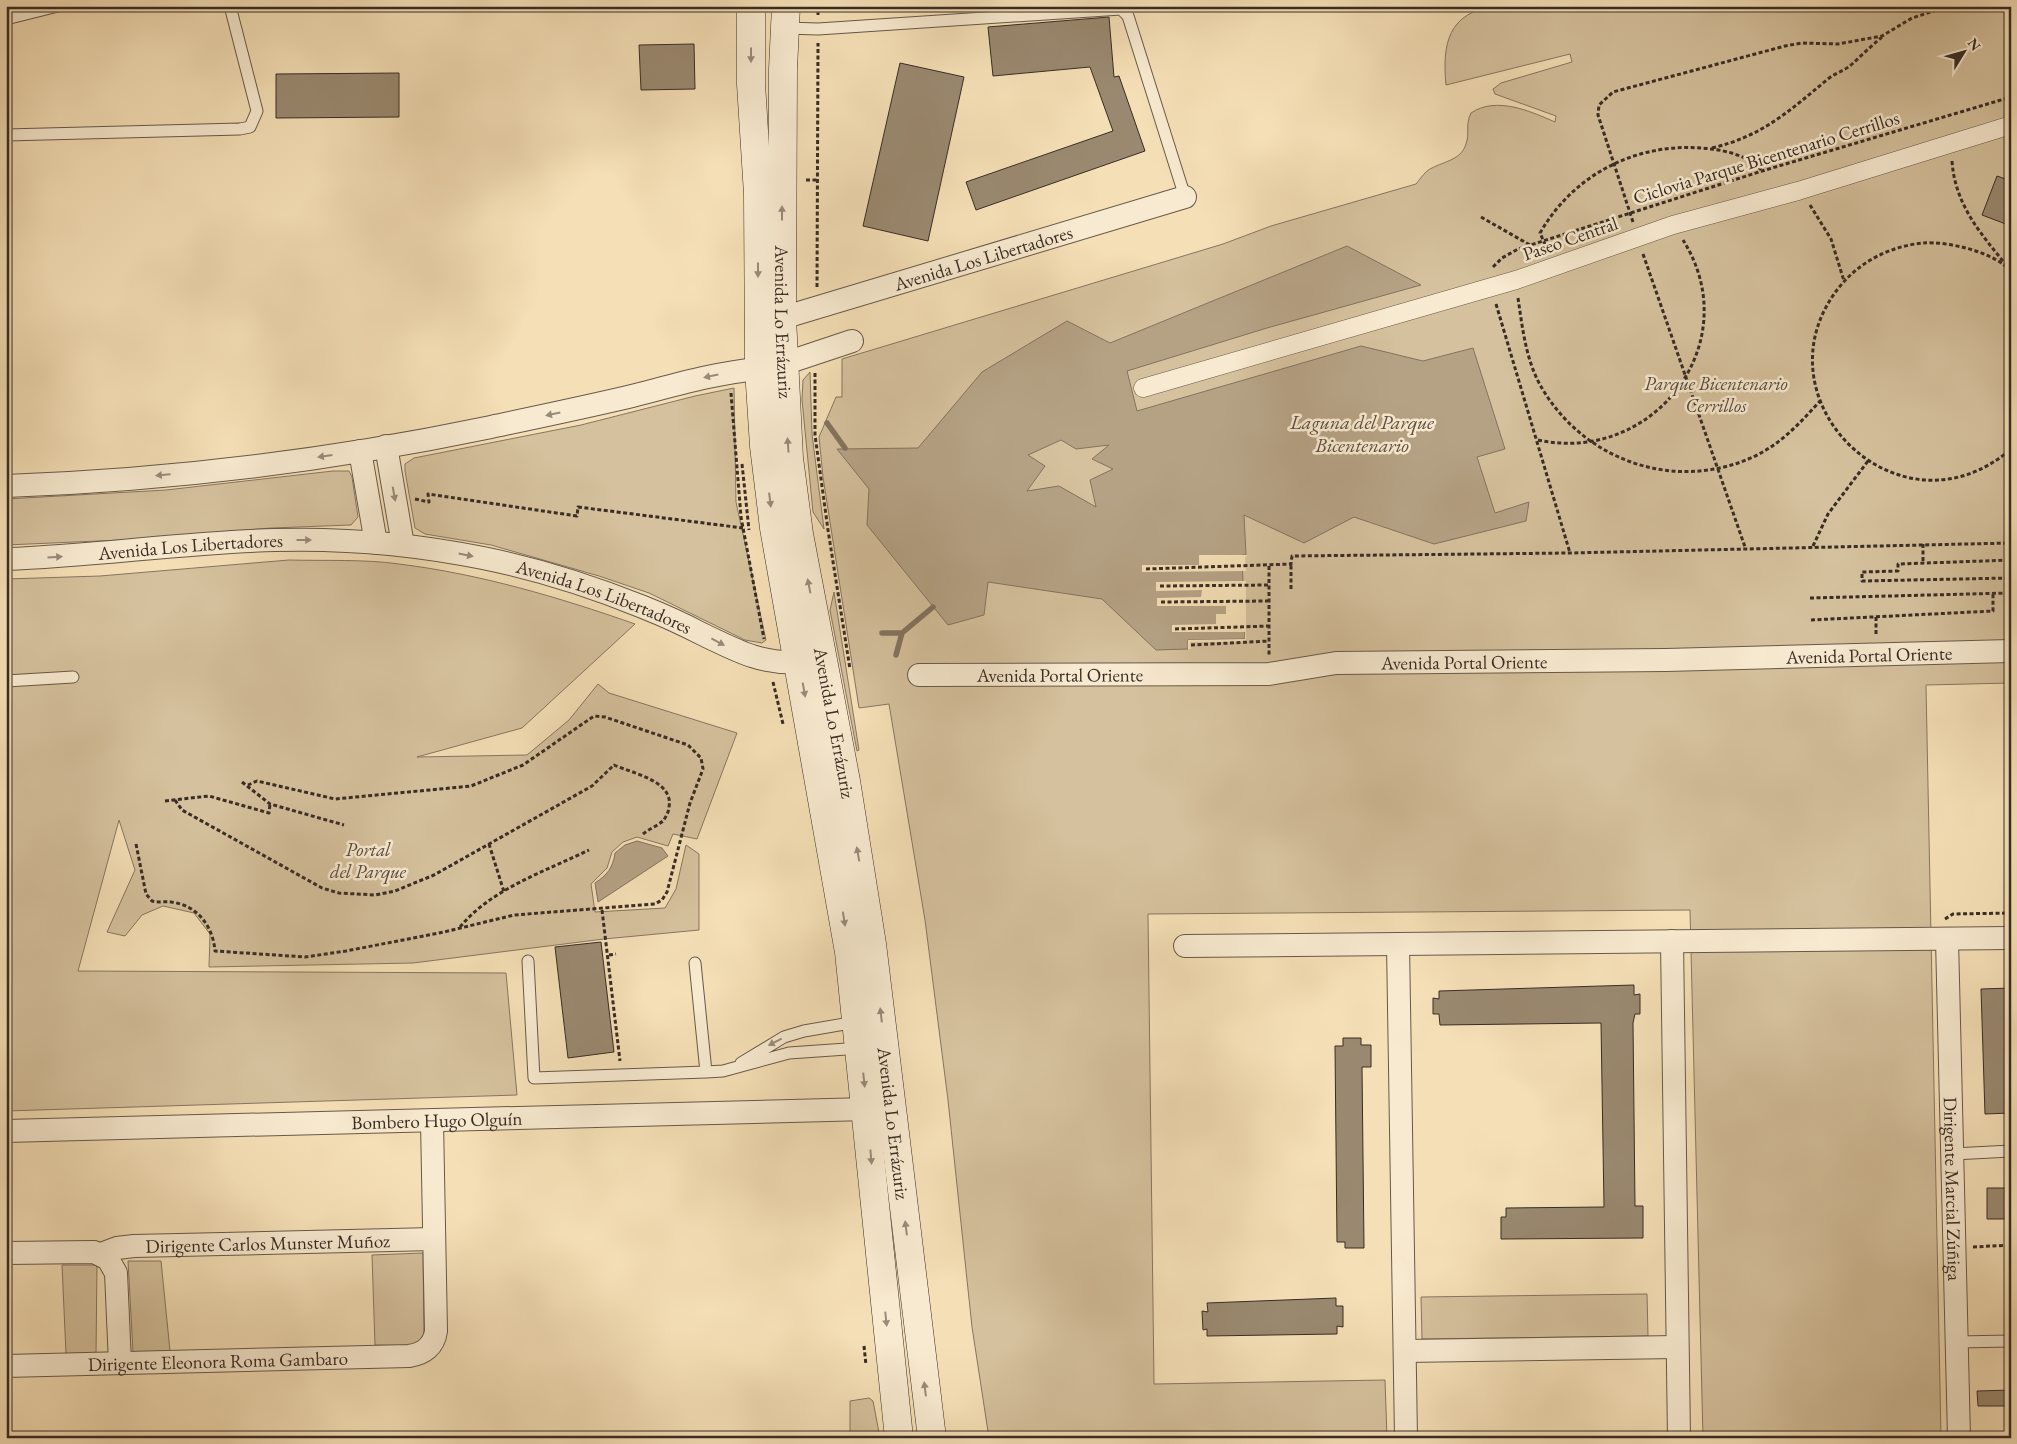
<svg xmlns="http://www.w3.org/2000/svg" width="2017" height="1444" font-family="'EB Garamond',serif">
<rect width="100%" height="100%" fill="#f5dfb6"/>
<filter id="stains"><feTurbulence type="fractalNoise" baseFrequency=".004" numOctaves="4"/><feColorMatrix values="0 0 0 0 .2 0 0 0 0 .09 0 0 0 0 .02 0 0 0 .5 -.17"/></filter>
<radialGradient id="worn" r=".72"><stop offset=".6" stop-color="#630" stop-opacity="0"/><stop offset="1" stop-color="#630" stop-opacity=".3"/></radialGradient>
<path fill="#d5c19d" stroke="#867661" d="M1496 6H2011V683L1926 685 1941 1438H1703L1690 910 1148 914 1154 1384 1385 1380 1387 1438H989L972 1327 948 1100 925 920 889 704 859 708 823 477 819 437 836 397H842V359L1223 244 1271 226 1416 184C1421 178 1425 171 1432 168 1445 161 1461 160 1466 144 1470 133 1465 125 1471 113 1496 96 1530 111 1555 122L1556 116 1495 94 1493 89 1501 83 1572 62 1570 54 1446 85C1442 44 1448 12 1496 6Z
M810 372 812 434 824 529 813 512 802 400 803 380Z
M734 388 736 502 766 640 762 643 745 640 649 593 599 576 491 545 425 534 415 528 405 471V464L414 458 581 425 695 396Z
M333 471H349L352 477 358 517 351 525 271 528 121 540 6 545V499L166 490Z
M289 560C326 561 364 559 399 564 480 574 558 597 635 624L522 728 417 757 527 755 569 720 598 684 609 693 737 733 697 839 673 834 668 846 637 837 623 842 612 852 607 868 591 884 595 912 665 908 676 889 686 845 699 854V930L604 939 413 963 209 967 210 934 194 913 163 906 142 915 125 936 107 932 135 870 119 820 78 971 506 973 517 1095 6 1111V579L100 576Z
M834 592 859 750 857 751 830 610Z
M423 1253 424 1338 414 1346 375 1345 372 1255Z
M128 1261H161L170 1351 133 1352Z
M62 1265H97L96 1355 66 1354Z
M1647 1294 1648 1336 1422 1339 1421 1297Z
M869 1398 873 1401 880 1438H850V1401Z"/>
<path fill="#b5a285" stroke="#83735f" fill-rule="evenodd" d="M1347 246 1421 285 1267 328 1127 371 1137 411 1361 346 1423 361 1473 348 1505 449 1477 457 1495 513 1529 502 1526 521 1434 544 1354 517 1304 543 1244 515 1246 555H1242L1245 639 1188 640V649L1156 650 1102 599 988 582 984 615 948 625 867 525 869 489 837 449 918 448 982 372 1067 321 1110 343ZM1061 440 1076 449 1109 445 1092 459 1113 469 1090 480 1096 507 1059 486 1027 491 1045 466 1028 455Z
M637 841 662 848 668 856 598 902 595 883C607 875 613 868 615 853L625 845Z"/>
<path fill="#f5dfb6" d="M1199 555H1248L1245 557 1246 571 1142 572V565H1199Z
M1243 581H1246V642H1190L1191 649H1188V640L1245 639V632H1172V625L1216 624V614H1226V606H1157V598L1201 597 1202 590 1156 591V582Z"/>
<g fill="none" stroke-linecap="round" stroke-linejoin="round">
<path stroke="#83735f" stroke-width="5.5" d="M827 423 845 448
M882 633H902
M896 655 902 633 933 607"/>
</g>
<path fill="#9a8970" stroke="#382c25" d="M1109 17 1114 77 1119 76 1145 151 976 210 966 182 1113 131 1090 67 993 76 988 27Z
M694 44 695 89 641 90 639 45Z
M900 63 964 77 928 241 863 226Z
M399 73V117L276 118V74Z
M1997 176 2011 181V226L1982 215Z
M601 942 614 1052 568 1058 555 947Z
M1634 985V995L1640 994V1014H1635L1633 1023 1635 1206H1643V1238L1501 1239V1217H1506V1208L1604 1207 1601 1023 1440 1025 1439 1014H1433V998L1439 999V991Z
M2011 988V1113L1985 1114 1981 989Z
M1343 1038H1361V1045H1371V1067H1362L1364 1248H1345V1242H1337L1335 1046H1343Z
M1987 1188H2011V1219H1987Z
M1336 1298V1306H1343V1327L1337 1326V1334L1207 1336V1329L1203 1330 1202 1311 1208 1312 1207 1303Z
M2011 1390V1406H1978L1977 1391Z"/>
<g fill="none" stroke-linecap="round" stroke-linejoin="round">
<defs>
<path id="service" d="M6 19 58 6
M785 28 818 29 1121 9 1128 16 1185 197
M6 135 240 129 250 127 257 111 230 6
M6 681 73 677
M528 961 534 1078 706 1072 723 1071 789 1053 861 1048
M695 963 706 1072
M741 1063 784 1037 804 1031 856 1022
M1953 1154 2011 1151
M1957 1342 2011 1341"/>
<path id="pedestrian" d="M1143 388 1516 280 1673 225 1798 191 2011 125"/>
<g id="minor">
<path id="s1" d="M782 318 1185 197"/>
<path d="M783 364 852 341"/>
<path d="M386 446 403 545"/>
<path d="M360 451 376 543"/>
<path d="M6 486C167 480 328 461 486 428 533 418 581 408 628 397 672 386 714 373 759 369"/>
<path id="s2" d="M6 559C96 556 186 542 275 540 345 538 414 544 483 558 537 569 591 586 643 607 663 615 683 624 702 634 736 650 759 664 798 662"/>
<path id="s3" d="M919 675 1269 674 1336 663 1666 660 2011 651"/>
<path id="s4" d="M1947 939 1959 1438"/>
<path d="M1672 941 1679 1438"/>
<path d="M1398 944 1406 1438"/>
<path d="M1185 946 2011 938"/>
<path id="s5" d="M6 1131 867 1109"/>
<path d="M6 1253 94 1252 108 1259 116 1273 120 1363"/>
<path id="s6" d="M101 1254 117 1248 134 1246 434 1239"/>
<path d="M1405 1351 1677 1347"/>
<path id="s7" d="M6 1366 409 1356C424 1354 434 1346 436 1331L432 1121"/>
</g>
<g id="secondary">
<path d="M751 6V84L758 194 759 369 764 446 774 528 849 952 899 1438"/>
<path id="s8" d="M786 6 783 69 782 318 789 458 799 534 846 781 872 944 932 1438"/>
</g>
</defs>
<use href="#service" stroke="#675949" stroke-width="13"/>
<use href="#pedestrian" stroke="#675949" stroke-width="19"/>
<use href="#minor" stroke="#675949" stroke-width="24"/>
<use href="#secondary" stroke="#382c25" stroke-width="29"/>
<path stroke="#382c25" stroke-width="3" stroke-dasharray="4 2.5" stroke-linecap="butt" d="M818 15V6
M1712 148C1763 136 1789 111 1828 79 1835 73 1844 71 1851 65 1861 56 1871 46 1882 37
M1952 161C1955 205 1981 234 2007 266
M806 180H817
M1810 205 1831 239 1844 281
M1481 217 1530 245
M1633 222 1598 115 1599 105 1613 92 1785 46 1802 43 1838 44 1882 36 1912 18 1949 6
M1548 251 1540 233C1575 172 1641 140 1711 149 1729 151 1750 157 1762 171
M1643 254 1745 547
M1493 267 1502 258 1518 249 1762 171 2011 97
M2011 272C1996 252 1947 241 1923 243 1892 246 1862 260 1841 285 1749 396 1899 546 2011 449
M817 287 818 43
M1518 298C1522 325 1525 353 1537 379 1577 458 1672 494 1753 457 1781 444 1800 423 1820 401
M1496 304 1570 553
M815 373V435L828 530 850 669
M731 393 741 517 764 639
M1538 440C1653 465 1748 343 1683 240
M742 464 749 530
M415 499 429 502 428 494 577 516 578 507 743 528
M1923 544V563
M1813 546 1828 514 1868 461
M1269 566V655
M1146 569 1291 564 1292 556 1570 553 2011 543
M1160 586 1269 585
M1291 589V564
M1810 598 2009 593V578L1862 581V572L1898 571V564L2011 560
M1161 602 1269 601
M1876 617V634
M1811 620 1993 611V594
M1175 629 1269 626
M1191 645 1269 641
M773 682 783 724
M242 782 270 804 344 825
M175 800 182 810 322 888 339 893 375 895 395 891 434 875 592 786 614 765C632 773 674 781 669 807 669 811 666 817 663 821 657 826 649 829 643 834
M165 801 209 796 269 813 270 804
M136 844 146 894 152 901C158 903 165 901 171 902 197 905 213 926 215 951L305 957 346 951 444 932 514 915 655 904 662 900 667 892 690 803 703 769 701 758 688 745 605 717 594 716 523 765 471 786 335 799 257 781 248 785
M489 844 504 892
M602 910 620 1061
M1945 919 1953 914 2011 913
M460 927C491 889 546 871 589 850
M609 955 616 954
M1973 1247 2011 1245
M864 1346 866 1365"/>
<use href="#service" stroke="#f8ead0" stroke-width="11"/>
<use href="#pedestrian" stroke="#f8ead0" stroke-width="18"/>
<use href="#minor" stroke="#f8ead0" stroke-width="22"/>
<use href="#secondary" stroke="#f8ead0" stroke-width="28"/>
</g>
<defs><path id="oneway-solid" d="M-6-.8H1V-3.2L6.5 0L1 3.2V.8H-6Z" transform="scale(1.25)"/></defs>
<g fill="#988b7a">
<use href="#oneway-solid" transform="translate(751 55) rotate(90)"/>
<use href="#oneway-solid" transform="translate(782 213) rotate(-90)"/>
<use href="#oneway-solid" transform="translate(758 270) rotate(90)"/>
<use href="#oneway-solid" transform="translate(711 376) rotate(168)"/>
<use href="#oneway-solid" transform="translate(553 414) rotate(168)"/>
<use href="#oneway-solid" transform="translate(788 445) rotate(-94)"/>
<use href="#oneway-solid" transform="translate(325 456) rotate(172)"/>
<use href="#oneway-solid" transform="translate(163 475) rotate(175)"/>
<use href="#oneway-solid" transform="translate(394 494) rotate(80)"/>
<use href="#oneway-solid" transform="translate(770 500) rotate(83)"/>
<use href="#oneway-solid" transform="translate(304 540)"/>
<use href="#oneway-solid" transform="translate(466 555) rotate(11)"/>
<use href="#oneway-solid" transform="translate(55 557) rotate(-3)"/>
<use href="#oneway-solid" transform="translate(809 586) rotate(-101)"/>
<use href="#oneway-solid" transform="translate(718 642) rotate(28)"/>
<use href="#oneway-solid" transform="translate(804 690) rotate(80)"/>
<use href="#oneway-solid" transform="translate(858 854) rotate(-100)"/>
<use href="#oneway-solid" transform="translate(844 919) rotate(81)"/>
<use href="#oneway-solid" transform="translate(881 1015) rotate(-97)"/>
<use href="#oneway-solid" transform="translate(775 1042) rotate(153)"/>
<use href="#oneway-solid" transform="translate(864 1080) rotate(84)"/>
<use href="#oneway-solid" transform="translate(871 1157) rotate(85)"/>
<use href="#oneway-solid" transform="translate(906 1228) rotate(-97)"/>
<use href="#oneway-solid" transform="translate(886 1319) rotate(84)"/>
<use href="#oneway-solid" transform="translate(925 1389) rotate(-97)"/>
</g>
<g text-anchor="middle" stroke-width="5" stroke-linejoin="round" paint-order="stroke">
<g font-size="19" fill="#382c25" stroke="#f8ead0">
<text transform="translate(1766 157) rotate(-17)" y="7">Ciclovia Parque Bicentenario Cerrillos</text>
<text transform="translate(1570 238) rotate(-19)" y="7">Paseo Central</text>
<text dy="7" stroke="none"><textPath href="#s1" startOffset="210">Avenida Los Libertadores</textPath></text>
<text dy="7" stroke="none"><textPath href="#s8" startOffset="316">Avenida Lo Errázuriz</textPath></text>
<text dy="7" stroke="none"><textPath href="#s2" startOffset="185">Avenida Los Libertadores</textPath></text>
<text dy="7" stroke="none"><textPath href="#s2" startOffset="606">Avenida Los Libertadores</textPath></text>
<text dy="7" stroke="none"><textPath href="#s3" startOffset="951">Avenida Portal Oriente</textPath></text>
<text dy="7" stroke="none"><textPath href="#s3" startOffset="546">Avenida Portal Oriente</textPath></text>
<text dy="7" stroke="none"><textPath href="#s3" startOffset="141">Avenida Portal Oriente</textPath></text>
<text dy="7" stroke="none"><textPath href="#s8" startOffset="721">Avenida Lo Errázuriz</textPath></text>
<text dy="7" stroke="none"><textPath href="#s5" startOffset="431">Bombero Hugo Olguín</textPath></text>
<text dy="7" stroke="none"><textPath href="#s8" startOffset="1126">Avenida Lo Errázuriz</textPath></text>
<text dy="7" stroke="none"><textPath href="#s4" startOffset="250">Dirigente Marcial Zúñiga</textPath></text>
<text dy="7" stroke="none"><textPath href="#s6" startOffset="168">Dirigente Carlos Munster Muñoz</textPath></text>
<text dy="7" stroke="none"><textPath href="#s7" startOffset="212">Dirigente Eleonora Roma Gambaro</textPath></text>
</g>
<g font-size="19" font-style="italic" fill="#574a3d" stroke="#f8ead0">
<text x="1716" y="390">Parque Bicentenario<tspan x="1716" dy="22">Cerrillos</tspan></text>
<text x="368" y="856">Portal<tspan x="368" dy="22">del Parque</tspan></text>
</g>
<g font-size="20" font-style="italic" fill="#5e4f42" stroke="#f8ead0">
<text x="1362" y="429">Laguna del Parque<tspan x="1362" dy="23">Bicentenario</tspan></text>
</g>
</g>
<rect width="2017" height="1444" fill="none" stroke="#f5dfb6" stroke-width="25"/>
<rect x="8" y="8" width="2002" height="1429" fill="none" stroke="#382c25" stroke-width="2.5"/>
<rect x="12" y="12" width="1992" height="1419" fill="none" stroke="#382c25"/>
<g transform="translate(1964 52) rotate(53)" stroke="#f8ead0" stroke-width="4" paint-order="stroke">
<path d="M0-4L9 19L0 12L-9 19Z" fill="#382c25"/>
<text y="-8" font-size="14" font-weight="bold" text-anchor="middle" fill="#382c25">N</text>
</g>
<rect width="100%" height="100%" filter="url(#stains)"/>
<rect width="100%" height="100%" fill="url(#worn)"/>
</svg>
